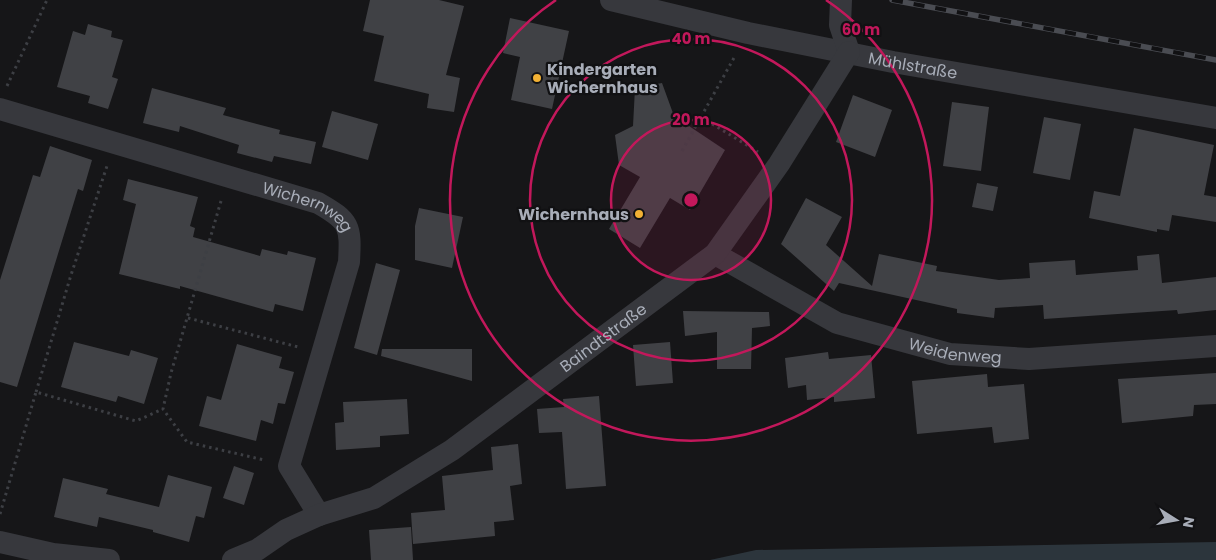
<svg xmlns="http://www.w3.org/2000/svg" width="1216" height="560" viewBox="0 0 1216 560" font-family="Poppins,sans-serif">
  <rect width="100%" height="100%" fill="#161618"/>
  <!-- water -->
  <path fill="#2c353c" d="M1216 542V560H710L756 550Z"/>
  <!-- building -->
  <path fill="#404145" d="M370 0H439L464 6 446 75 460 78 454 112 427 108 429 94 374 81 384 36 363 31Z
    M510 18 569 31 552 109 511 100 520 57 503 53Z
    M88 24 112 31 111 37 123 40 112 77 118 79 108 109 88 103 90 96 57 87 73 31 85 35Z
    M662 83 674 116 725 150 690 210 670 198 640 248 609 229 640 177 619 165 615 135 633 126 635 88Z
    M152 88 226 108 223 115 280 130 279 134 316 142 311 164 274 156 272 162 237 153 239 145 180 126 179 132 143 123Z
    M853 95 892 110 875 157 836 142Z
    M952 102 989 107 981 171 943 166Z
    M332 111 378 124 368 160 322 147Z
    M1044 117 1081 124 1070 180 1033 173Z
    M1134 128 1214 145 1204 195 1216 197V222L1172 215 1169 231 1157 229V232L1089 218 1094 191 1120 196Z
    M50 146 92 160 83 191 78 189 17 387 0 382V280L33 175 40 177Z
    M128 179 198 197 190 226 195 228 193 237 260 256 262 249 287 255 288 251 316 258 303 311 275 304 273 312 180 286V289L119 274 136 204 123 200Z
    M977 183 998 187 993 211 972 207Z
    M806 198 842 217 826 245 872 286 879 254 937 266 936 271 999 280 1030 278 1029 263 1075 260 1076 275 1138 270 1137 256 1159 254 1162 283 1216 277V310L1178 314 1177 310 1044 319 1043 305 995 308 994 318 957 313V309L839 283 834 291 781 244Z
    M419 208 463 217 452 268 415 260V226Z
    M376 263 400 270 377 355 354 348Z
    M683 311 769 312 770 326 752 328 751 369H717V332L685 336Z
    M74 342 129 356 131 350 158 358 144 404 118 396 116 402 61 387Z
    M670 342 673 383 636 386 633 345Z
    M237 344 282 357 279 368 294 372 285 404 278 403 273 424 261 420 256 441 199 426 207 396 221 400Z
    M382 349H472V381L381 356Z
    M828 352 829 359 871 355 875 398 834 402V397L807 400 806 385 788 388 785 358Z
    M1216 373V404L1194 405 1193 416 1122 423 1118 379Z
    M987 374 988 387 1024 384 1029 439 994 443 992 427 917 434 912 381Z
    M599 396 606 486 566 489 562 432 539 433 537 409 564 407 563 399Z
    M407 399 409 434 380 436V447L336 450 335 423 344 422 343 402Z
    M518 444 522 484 510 486 514 520 494 522 495 536 413 544 411 513 445 510 442 476 493 470 491 447Z
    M234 466 254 473 244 505 223 498Z
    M168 475 212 487 204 518 196 516 189 542 153 532V530L99 517 97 527 54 517 63 478 108 489 106 494 159 507Z
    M411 527 413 560H371L369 530Z"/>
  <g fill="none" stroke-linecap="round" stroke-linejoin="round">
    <!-- path -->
    <path stroke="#3d3f44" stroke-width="3" stroke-dasharray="2.5 4" stroke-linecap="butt" d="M7 86 47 0
      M701 117 758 152
      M682 151 735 56
      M221 201 171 373 163 409 187 442 264 460
      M188 318 298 347
      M36 392 71 275 107 166
      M0 514 36 392 136 421 163 409"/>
    <!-- minor -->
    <g stroke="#37383d" stroke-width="22">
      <path id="s1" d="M611 0 748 33 893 62 1216 118"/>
      <path d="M841 0 840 25 849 52"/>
      <path id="s2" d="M0 109 318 203C350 221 351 226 349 262L289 466 319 515"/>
      <path id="s3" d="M715 254 837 323 950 354 1029 359 1216 346"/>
      <path d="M0 542 53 554 109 560"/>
      <path id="s4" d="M233 560 257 550 286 530 319 515 374 498 452 450 715 254 779 164 849 52"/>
    </g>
    <defs>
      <path id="rail" d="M892 0 1216 60"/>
    </defs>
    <!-- rail casing -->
    <use href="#rail" stroke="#4a4c52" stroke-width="5.5"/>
    <!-- rail -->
    <use href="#rail" stroke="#111113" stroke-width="4" stroke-dasharray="11" stroke-linecap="butt"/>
  </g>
  <!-- distance rings -->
  <circle cx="691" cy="200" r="80" fill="#c2185b" fill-opacity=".12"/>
  <g fill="none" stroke="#c2185b" stroke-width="2.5">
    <circle cx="691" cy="200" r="80"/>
    <circle cx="691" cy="200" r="161"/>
    <path d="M826 0A241 241 0 1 1 556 0"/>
  </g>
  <!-- markers -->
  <g fill="#f2b134" stroke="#111113" stroke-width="2">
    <circle cx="537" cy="78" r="5"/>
    <circle cx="639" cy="214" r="5"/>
  </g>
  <g text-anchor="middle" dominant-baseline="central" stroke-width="4.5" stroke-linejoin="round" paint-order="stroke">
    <!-- street labels -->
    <g font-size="16" fill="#a8adb8" stroke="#111113">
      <text stroke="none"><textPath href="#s1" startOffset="309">Mühlstraße</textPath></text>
      <text stroke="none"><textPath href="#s2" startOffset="324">Wichernweg</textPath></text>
      <text stroke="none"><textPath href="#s4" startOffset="435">Baindtstraße</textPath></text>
      <text stroke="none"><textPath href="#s3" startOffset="262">Weidenweg</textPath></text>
    </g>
    <!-- poi labels -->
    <g font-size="16" font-weight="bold" fill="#a8adb8" stroke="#111113" text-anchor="start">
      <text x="547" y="69">Kindergarten<tspan x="547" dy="18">Wichernhaus</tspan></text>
      <text x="629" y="214" text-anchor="end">Wichernhaus</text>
    </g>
  </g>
  <circle cx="691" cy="200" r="8" fill="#c2185b" stroke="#111113" stroke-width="2.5"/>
  <g font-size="15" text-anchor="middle" font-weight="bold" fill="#c2185b" stroke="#111113" stroke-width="4.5" stroke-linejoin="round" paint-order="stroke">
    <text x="861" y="35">60 m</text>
    <text x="691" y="44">40 m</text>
    <text x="691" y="125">20 m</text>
  </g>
  <!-- north arrow -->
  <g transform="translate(1176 520) rotate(101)" stroke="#111113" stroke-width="4" paint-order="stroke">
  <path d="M0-4L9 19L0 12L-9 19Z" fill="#a8adb8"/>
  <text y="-8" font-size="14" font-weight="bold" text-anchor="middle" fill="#a8adb8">N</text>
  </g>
</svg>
